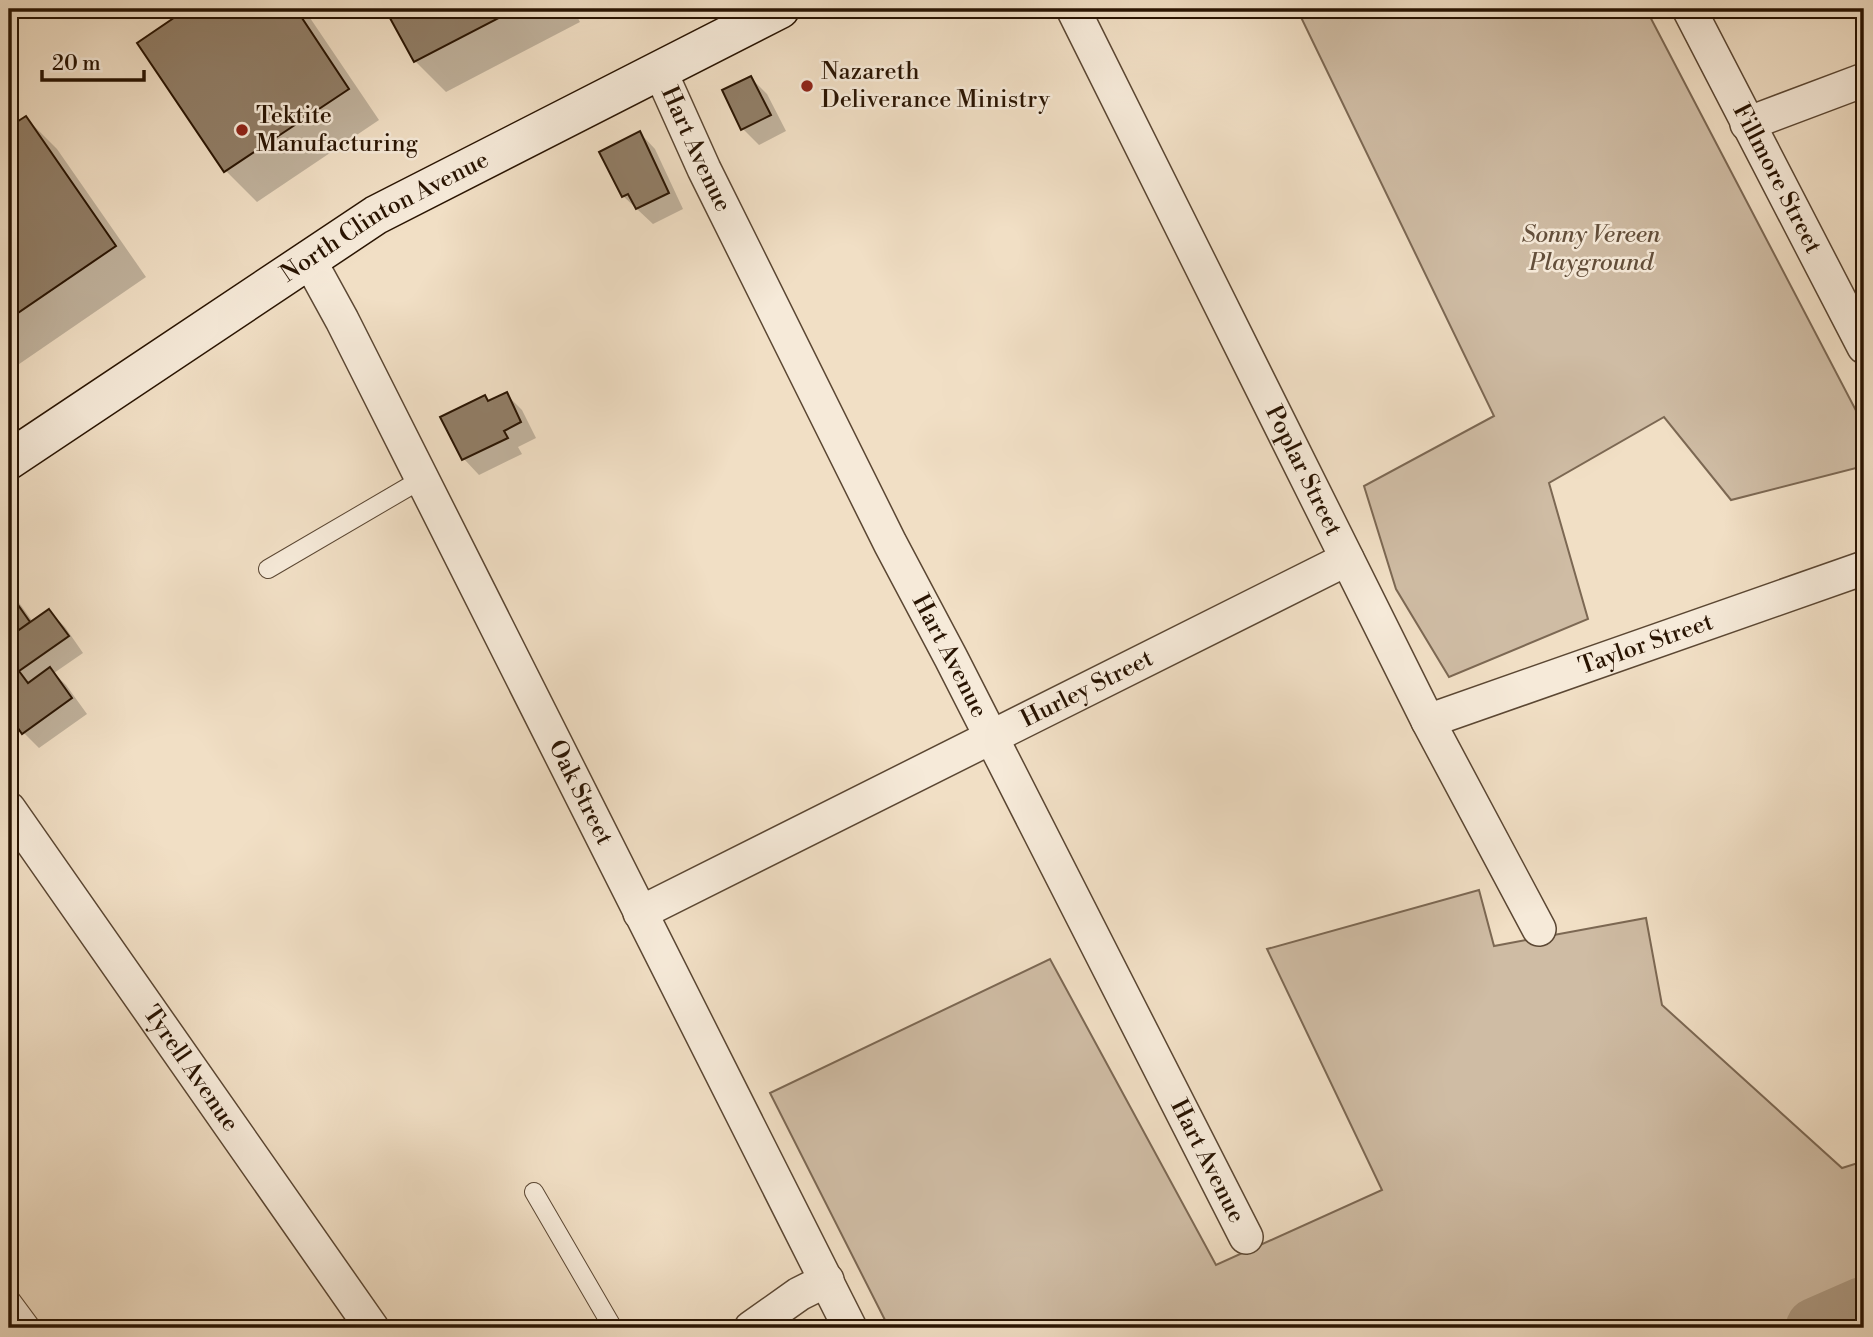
<svg xmlns="http://www.w3.org/2000/svg" width="1873" height="1337" viewBox="0 0 1873 1337" font-family="'Libre Bodoni',serif">
  <rect width="100%" height="100%" fill="#f1dfc5"/>
  <filter id="stains"><feTurbulence type="fractalNoise" baseFrequency=".00286" numOctaves="4"/><feColorMatrix values="0 0 0 0 .2 0 0 0 0 .09 0 0 0 0 .02 0 0 0 .5 -.17"/></filter>
  <radialGradient id="worn" r=".72"><stop offset=".6" stop-color="#630" stop-opacity="0"/><stop offset="1" stop-color="#630" stop-opacity=".3"/></radialGradient>
  <!-- green -->
  <path fill="#cfbca4" stroke="#7c6853" stroke-width="2" d="M1297 9H1646L1862 422 1864 434V466L1731 500 1664 417 1549 483 1588 619 1449 677 1396 589 1364 486 1494 416Z
    M1479 890 1494 946 1646 918 1662 1005 1842 1168 1864 1161V1328H889L770 1093 1050 959 1216 1265 1382 1190 1267 949Z"/>
  <!-- shadow -->
  <path fill="#0003" d="M191 9H304L379 120 257 202 226 171 139 43Z
    M387 9H573L580 22 446 92 415 61Z
    M751 78 767 94 786 131 759 145 743 129Z
    M26 118 57 149 146 277 9 371V129Z
    M640 133 655 149 683 209 653 224 623 196Z
    M506 394 522 410 536 438 518 447 522 454 479 475 464 459 442 418 485 397 490 402Z
    M9 589 33 622 49 611 65 627 83 653 54 673 66 685 87 714 39 748 24 733 9 711Z"/>
  <g fill="none" stroke-linecap="round" stroke-linejoin="round">
    <!-- river -->
    <path stroke="#ad9a83" stroke-width="61" d="M1816 1328 1864 1307"/>
  </g>
  <!-- building -->
  <path fill="#917e67" stroke="#291402" stroke-width="2" d="M187 9H296L349 89 224 172 137 43Z
    M385 9H516L414 62Z
    M751 76 771 115 741 130 722 90Z
    M26 116 116 246 9 319V127Z
    M640 131 669 193 636 209 628 194 622 197 599 152Z
    M507 392 521 422 504 431 508 438 462 460 440 417 485 395 488 401Z
    M9 592 30 622 9 637Z
    M49 609 69 636 9 678V637Z
    M50 667 72 698 22 734 9 715V678L19 671 28 683Z"/>
  <g fill="none" stroke-linecap="round" stroke-linejoin="round">
    <defs>
      <path id="lane" d="M268 569 422 479
        M534 1192 613 1328
        M9 1297 32 1328"/>
      <g id="street">
        <path id="s1" d="M1073 9 1428 721 1539 929"/>
        <path id="s2" d="M1689 9 1864 347"/>
        <path id="s3" d="M660 71 704 169 890 543 951 658 1246 1237"/>
        <path d="M1747 124 1864 80"/>
        <path id="s4" d="M308 258 342 320 850 1328"/>
        <path id="s5" d="M1428 721 1864 568"/>
        <path id="s6" d="M9 809 372 1328"/>
        <path id="s7" d="M640 913 1347 559"/>
        <path d="M751 1328 799 1294 827 1280"/>
      </g>
      <g id="secondary">
        <path id="s8" d="M9 460 376 215 780 9"/>
      </g>
    </defs>
    <!-- lane casing -->
    <use href="#lane" stroke="#5b4733" stroke-width="20"/>
    <!-- street casing -->
    <use href="#street" stroke="#5b4733" stroke-width="36"/>
    <!-- secondary casing -->
    <use href="#secondary" stroke="#291402" stroke-width="41"/>
    <!-- lane -->
    <use href="#lane" stroke="#f6ead9" stroke-width="18"/>
    <!-- street -->
    <use href="#street" stroke="#f6ead9" stroke-width="33"/>
    <!-- secondary -->
    <use href="#secondary" stroke="#f6ead9" stroke-width="38"/>
  </g>
  <!-- markers -->
  <g fill="#8f2418" stroke="#f6ead9" stroke-width="2.5">
    <circle cx="807" cy="86" r="7"/>
    <circle cx="242" cy="130" r="7"/>
  </g>
  <g text-anchor="middle" dominant-baseline="central" stroke-width="5" stroke-linejoin="round" paint-order="stroke">
    <!-- poi labels -->
    <g font-size="24" fill="#291402" stroke="#f6ead9" text-anchor="start">
      <text x="821" y="72">Nazareth<tspan x="821" dy="28">Deliverance Ministry</tspan></text>
      <text x="256" y="116">Tektite<tspan x="256" dy="28">Manufacturing</tspan></text>
    </g>
    <!-- street labels -->
    <g font-size="24" fill="#291402" stroke="#f6ead9">
      <text stroke="none"><textPath href="#s3" startOffset="86">Hart Avenue</textPath></text>
      <text stroke="none"><textPath href="#s2" startOffset="191">Fillmore Street</textPath></text>
      <text stroke="none"><textPath href="#s8" startOffset="448">North Clinton Avenue</textPath></text>
      <text stroke="none"><textPath href="#s1" startOffset="516">Poplar Street</textPath></text>
      <text stroke="none"><textPath href="#s5" startOffset="231">Taylor Street</textPath></text>
      <text stroke="none"><textPath href="#s3" startOffset="653">Hart Avenue</textPath></text>
      <text stroke="none"><textPath href="#s7" startOffset="500">Hurley Street</textPath></text>
      <text stroke="none"><textPath href="#s4" startOffset="600">Oak Street</textPath></text>
      <text stroke="none"><textPath href="#s6" startOffset="317">Tyrell Avenue</textPath></text>
      <text stroke="none"><textPath href="#s3" startOffset="1220">Hart Avenue</textPath></text>
    </g>
    <!-- park labels -->
    <g font-size="24" font-style="italic" fill="#634f3b" stroke="#f6ead9">
      <text x="1591" y="235">Sonny Vereen<tspan x="1591" dy="28">Playground</tspan></text>
    </g>
  </g>
  <!-- margin -->
  <rect width="1873" height="1337" fill="none" stroke="#f1dfc5" stroke-width="35"/>
  <rect x="10" y="10" width="1852" height="1316" fill="none" stroke="#291402" stroke-width="3.5"/>
  <rect x="18" y="18" width="1838" height="1302" fill="none" stroke="#291402" stroke-width="2"/>
  <!-- scale -->
  <path d="M42 70v10h102v-10" fill="none" stroke="#291402" stroke-width="3.5"/>
  <text x="52" y="70" font-size="21" fill="#291402" stroke="#f6ead9" stroke-width="5" paint-order="stroke">20 m</text>
  <rect width="100%" height="100%" filter="url(#stains)"/>
  <rect width="100%" height="100%" fill="url(#worn)"/>
</svg>
